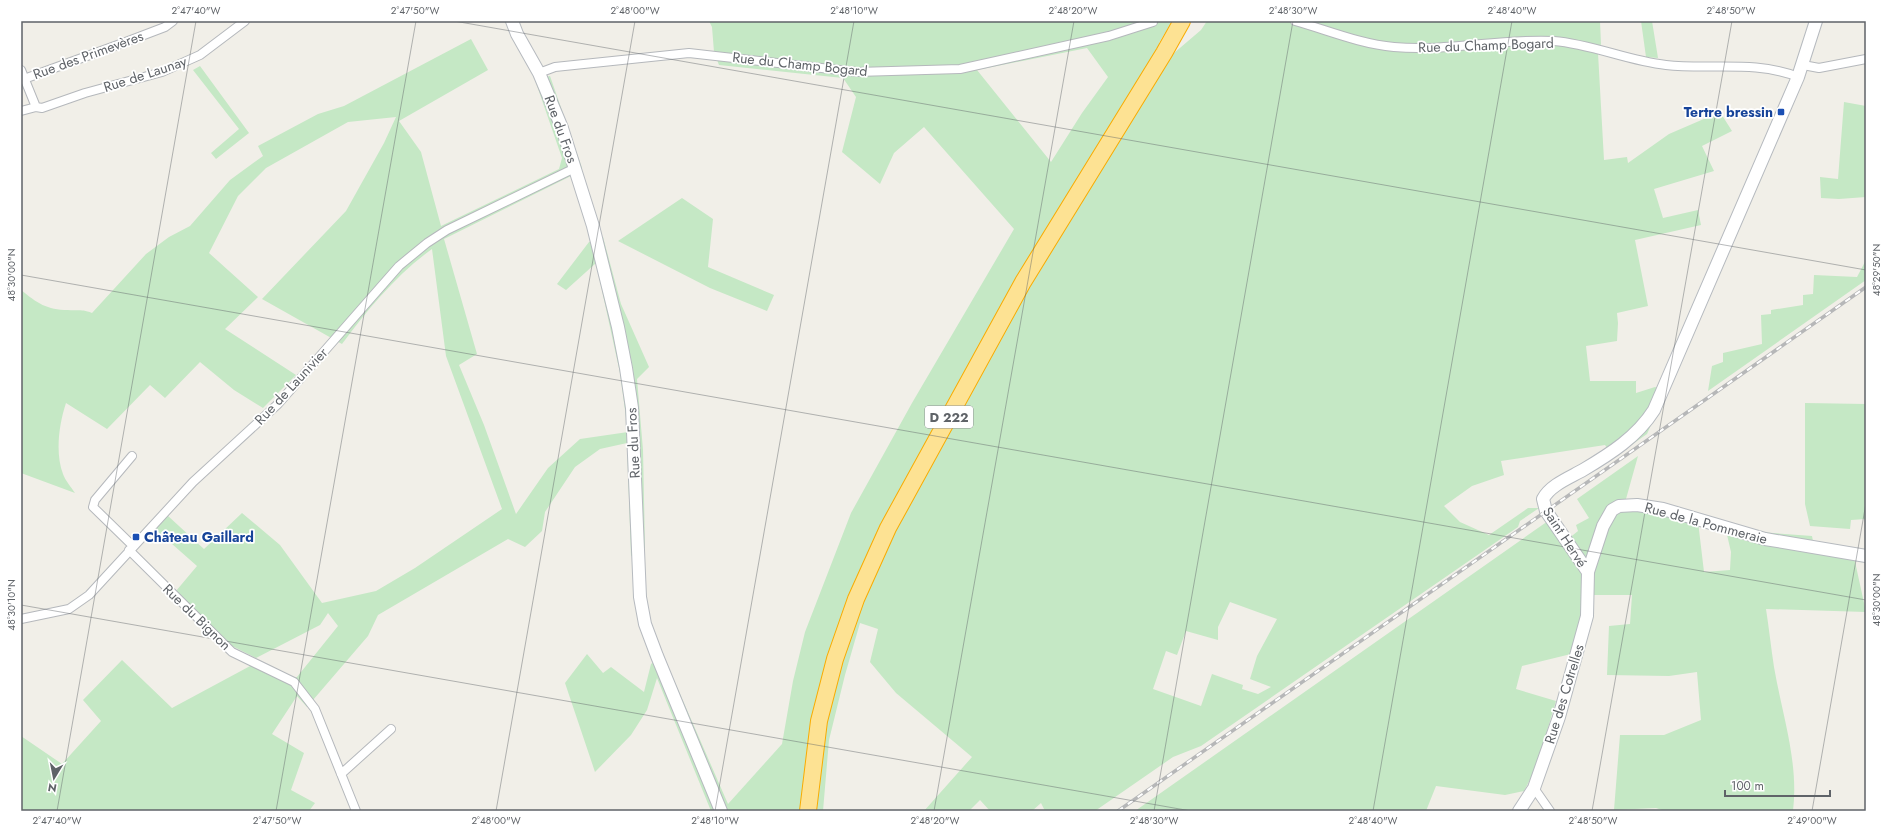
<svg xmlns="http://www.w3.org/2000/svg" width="1887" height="832" viewBox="0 0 1887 832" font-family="Jost,sans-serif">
  <rect width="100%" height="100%" fill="#f1efe8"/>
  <!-- green -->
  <path fill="#c5e8c5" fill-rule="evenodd" d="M709 21H1172L1159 43 1174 53 1201 30 1207 21H1600L1601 44 1598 53 1604 160 1627 157 1628 163 1669 134 1720 112 1732 131 1702 146 1714 171 1654 189 1663 218 1698 210 1701 225 1635 240 1648 306 1617 313 1618 323 1617 341 1586 346 1590 381H1636V393L1655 387 1666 391 1647 434 1614 457 1605 445 1501 461 1504 475 1472 486 1444 506 1460 522 1489 535 1528 508H1539L1520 521 1518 527 1201 746 1173 757 1095 811H1045L1041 803 1032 811H990L980 800 969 811H924L972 757 896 693 870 662 878 629 860 623 845 675 829 740 823 811H711L657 678 647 710 631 735 595 772 565 683 587 654 603 673 611 667 644 692 651 664 663 655 728 804 782 744 793 681 805 632 851 513 912 403 1014 229 924 127 894 153 880 184 842 152 856 97 843 78 719 65 714 52 712 27ZM1087 48 1108 77 1082 113 1051 162 977 70ZM1230 602 1277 619 1257 656 1250 679 1271 687 1258 694 1242 689 1243 685 1212 674 1201 706 1153 689 1166 651 1177 655 1186 631 1218 640V627Z
    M1641 21H1652L1658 58 1646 57Z
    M471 39 488 70 399 121 421 152 441 226 559 169 562 158 535 80 550 76 582 168 569 177 444 239 477 354 459 365 484 425 516 514 548 468 580 439 628 432 620 373 596 263 566 290 557 284 589 242 603 237 621 304 649 367 637 379 643 450 645 548 631 556 627 443 600 449 575 467 545 512 542 531 525 547 508 539 378 615 368 636 307 707 297 696 272 734 304 753 291 790 315 803 309 811H21V736L62 764 101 721 83 700 122 660 172 708 252 665 285 681 297 677 338 626 328 613 320 625 256 658 232 646 176 591 197 566 155 529 167 515 204 549 242 513 280 545 322 603 376 591 415 568 502 509 446 356 432 249C397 274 368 309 342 344L262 299 346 211 384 143 396 117 348 122 266 168 238 196 209 253 258 297 225 329 296 375 263 408 234 390 200 362 165 398 150 385 107 429 66 403C59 424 55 453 63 474 65 480 71 487 75 493L21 473V290C37 303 47 310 68 310 79 311 82 309 92 313L146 254 169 237 190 226 230 180 263 156 258 146 318 114 344 106Z
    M200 66 249 133 216 159 211 153 239 129 193 70Z
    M1844 102 1866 106V197L1839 199 1821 198 1820 177 1838 179Z
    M682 198 713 219 708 267 774 295 767 311 710 288 618 241Z
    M1866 260V280L1708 391 1712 366 1723 362V353L1762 344 1761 315 1771 314V310L1803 305V295L1813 294 1814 275 1857 277Z
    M1805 403 1866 404V519L1851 520 1850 529 1810 526 1805 504Z
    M1638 456 1626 499 1697 513 1704 572 1730 570 1731 552 1724 522 1760 532 1812 536 1815 551 1854 557 1866 612 1766 609C1769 628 1771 648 1774 667 1782 714 1799 762 1793 811H1665L1656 808 1614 810 1620 735H1664L1701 720 1697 672 1669 676 1607 675 1609 626 1630 624 1632 595H1584L1583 608 1571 654 1522 666 1516 689 1556 701 1536 768 1524 791 1505 795 1436 786 1426 811H1135L1548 521 1563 543 1578 531 1576 525 1589 518 1577 499Z"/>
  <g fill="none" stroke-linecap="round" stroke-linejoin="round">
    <defs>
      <path id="street" d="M1295 21C1327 30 1360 44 1394 47 1447 52 1501 38 1554 41 1592 44 1628 61 1666 65 1710 70 1755 60 1798 77
        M1803 65 1819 68 1866 59
        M21 70 36 107
        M539 73 555 67 689 53 857 72 960 69 1109 36 1153 22
        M24 79 123 43 165 27 173 21
        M21 111 36 107 42 108 85 93 162 72 200 55 245 21
        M132 456 95 500 93 507 133 546
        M129 550 232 652 294 682 315 709 356 811
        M21 619 69 609 89 595 193 482 278 404 399 266 427 243 447 230 575 168
        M341 774 391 729
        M1534 788 1550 811"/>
      <path id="secondary" d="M512 21 517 34 539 73 562 128 593 226 618 327 626 368 632 408 640 597 645 624 657 656 721 811
        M1588 572 1546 511 1543 499C1550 485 1571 477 1583 470 1610 454 1637 437 1654 410L1798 77 1816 21
        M1519 811 1534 788 1559 717 1587 616 1588 572 1603 526 1612 510 1619 506 1637 505 1663 509 1765 539 1866 556"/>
      <path id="highway" d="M808 811 819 721 835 659 856 599 888 528 1023 282 1164 53 1182 21"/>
    </defs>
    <!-- street casing -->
    <use href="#street" stroke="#b5b8bc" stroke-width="10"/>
    <!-- secondary casing -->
    <use href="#secondary" stroke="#b6babf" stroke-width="14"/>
    <!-- highway casing -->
    <use href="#highway" stroke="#f9ab00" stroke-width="18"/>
    <!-- street -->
    <use href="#street" stroke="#fff" stroke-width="8"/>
    <!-- secondary -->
    <use href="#secondary" stroke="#fff" stroke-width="12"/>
    <!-- highway -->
    <use href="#highway" stroke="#fde293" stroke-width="16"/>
    <defs>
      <path id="rail" d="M1118 811 1866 287"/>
    </defs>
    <!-- rail casing -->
    <use href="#rail" stroke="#b6b7b8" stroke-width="3.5"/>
    <!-- rail -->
    <use href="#rail" stroke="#fff" stroke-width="2" stroke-dasharray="6" stroke-linecap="butt"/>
  </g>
  <!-- ticks -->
  <path fill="none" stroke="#5f6368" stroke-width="1" stroke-opacity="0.45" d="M454 21 1866 270M21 275 1866 600M21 605 1191 811M57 811 196 21M276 811 416 21M496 811 635 21M715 811 854 21M934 811 1074 21M1154 811 1293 21M1373 811 1512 21M1592 811 1732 21M1812 811 1866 503"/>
  <!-- markers -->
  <g fill="#1a4fb4" stroke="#fff" stroke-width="1.5">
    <rect x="1777" y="108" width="8" height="8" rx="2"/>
    <rect x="132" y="533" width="8" height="8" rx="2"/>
  </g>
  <g text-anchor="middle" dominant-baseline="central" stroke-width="3.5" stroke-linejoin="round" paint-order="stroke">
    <!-- shield labels -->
    <rect fill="#fff" stroke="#8f9295" stroke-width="1" x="925" y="406" width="48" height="22" rx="3"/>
    <g font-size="13" font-weight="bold" fill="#5f6368">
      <text x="949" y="417">D 222</text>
    </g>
    <!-- street labels -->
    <g font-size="14" fill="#5f6368" stroke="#fff">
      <text transform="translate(1486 45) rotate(-2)">Rue du Champ Bogard</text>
      <text transform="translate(88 55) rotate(-20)">Rue des Primevères</text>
      <text transform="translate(800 64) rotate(6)">Rue du Champ Bogard</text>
      <text transform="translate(145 74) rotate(-18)">Rue de Launay</text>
      <text transform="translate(561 129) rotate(70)">Rue du Fros</text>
      <text transform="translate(291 386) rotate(-47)">Rue de Launivier</text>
      <text transform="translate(633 443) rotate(-93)">Rue du Fros</text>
      <text transform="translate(1706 523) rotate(15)">Rue de la Pommeraie</text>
      <text transform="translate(1565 537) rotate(57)">Saint Hervé</text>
      <text transform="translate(197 617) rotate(44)">Rue du Bignon</text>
      <text transform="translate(1564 694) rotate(-73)">Rue des Cotrelles</text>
    </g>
    <!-- transit labels -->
    <g font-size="14" font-weight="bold" fill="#164399" stroke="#fff" text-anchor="end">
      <text x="1773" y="112">Tertre bressin</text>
      <text x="144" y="537" text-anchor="start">Château Gaillard</text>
    </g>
  </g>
  <!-- border -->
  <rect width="1887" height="832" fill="none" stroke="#ffffff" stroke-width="44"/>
  <!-- north arrow -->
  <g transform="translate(54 778) rotate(190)" stroke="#ffffff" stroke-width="3" paint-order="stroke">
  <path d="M0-3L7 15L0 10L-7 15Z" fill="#5f6368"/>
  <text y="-6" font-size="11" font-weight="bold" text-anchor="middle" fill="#5f6368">N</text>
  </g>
  <!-- scale -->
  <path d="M1725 790v6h105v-6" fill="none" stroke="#5f6368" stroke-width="2"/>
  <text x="1731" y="790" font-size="12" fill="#5f6368" stroke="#ffffff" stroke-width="3" paint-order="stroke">100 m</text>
  <rect x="22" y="22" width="1843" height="788" fill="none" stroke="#5f6368" stroke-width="1.5"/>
  <g font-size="10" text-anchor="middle" fill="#5f6368">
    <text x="196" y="14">2°47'40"W</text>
    <text x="415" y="14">2°47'50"W</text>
    <text x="635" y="14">2°48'00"W</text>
    <text x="854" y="14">2°48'10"W</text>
    <text x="1073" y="14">2°48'20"W</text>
    <text x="1293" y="14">2°48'30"W</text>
    <text x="1512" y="14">2°48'40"W</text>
    <text x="1731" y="14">2°48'50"W</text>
    <text transform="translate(1876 270) rotate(-90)" y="4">48°29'50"N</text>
    <text transform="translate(11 275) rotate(-90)" y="4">48°30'00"N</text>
    <text transform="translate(1876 600) rotate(-90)" y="4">48°30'00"N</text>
    <text transform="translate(11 605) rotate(-90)" y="4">48°30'10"N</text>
    <text x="57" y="824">2°47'40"W</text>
    <text x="277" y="824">2°47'50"W</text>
    <text x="496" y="824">2°48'00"W</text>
    <text x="715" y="824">2°48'10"W</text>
    <text x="935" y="824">2°48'20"W</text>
    <text x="1154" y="824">2°48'30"W</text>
    <text x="1373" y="824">2°48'40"W</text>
    <text x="1593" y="824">2°48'50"W</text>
    <text x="1812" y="824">2°49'00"W</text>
  </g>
</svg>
